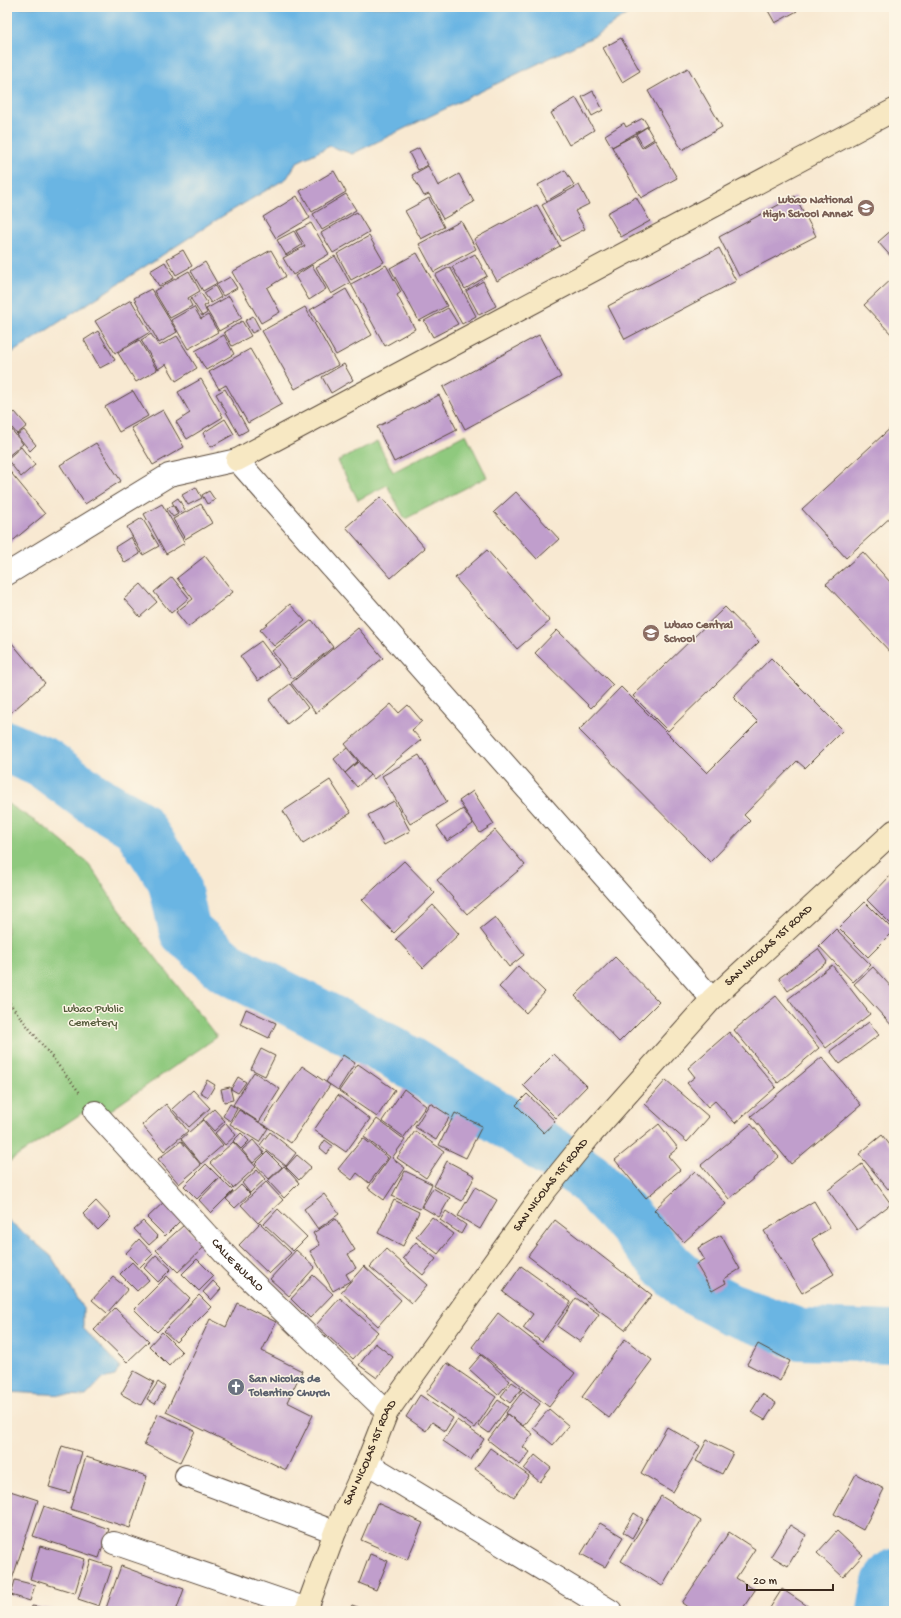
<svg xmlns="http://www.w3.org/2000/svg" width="901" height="1618" viewBox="0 0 901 1618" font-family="'Gochi Hand',sans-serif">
  <rect width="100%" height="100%" fill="#fcf5e5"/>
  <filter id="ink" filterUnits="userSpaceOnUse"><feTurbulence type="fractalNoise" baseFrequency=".025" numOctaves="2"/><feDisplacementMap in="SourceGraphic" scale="8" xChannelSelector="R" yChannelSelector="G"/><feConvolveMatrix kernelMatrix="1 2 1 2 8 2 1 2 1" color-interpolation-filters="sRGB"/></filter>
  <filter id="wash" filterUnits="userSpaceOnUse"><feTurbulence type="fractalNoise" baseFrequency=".012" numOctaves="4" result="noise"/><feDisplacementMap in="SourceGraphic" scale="16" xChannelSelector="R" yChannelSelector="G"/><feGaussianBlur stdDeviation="0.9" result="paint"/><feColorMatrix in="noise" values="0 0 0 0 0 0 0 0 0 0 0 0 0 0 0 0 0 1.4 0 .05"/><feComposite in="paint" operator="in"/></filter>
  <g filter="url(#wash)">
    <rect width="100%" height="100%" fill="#f8e9d2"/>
    <!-- green -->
    <path fill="#8fc97e" stroke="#657a4e" d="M466 434 487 477 405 519 387 485 358 500 338 461 377 441 393 472Z
      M7 803 47 829 89 864 119 910 217 1037 108 1112 100 1103 82 1113 7 1163Z"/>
    <!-- water -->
    <path fill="#6bb5e3" stroke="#537080" d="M7 7H637L597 35 352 154 330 146 297 162 287 178 221 217 7 356Z
      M7 1219 51 1256 83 1307V1328L120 1367 115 1376 102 1379 86 1396 7 1392Z"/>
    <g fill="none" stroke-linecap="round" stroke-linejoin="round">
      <!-- river -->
      <path stroke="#6bb5e3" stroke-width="52" d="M7 747 44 763 90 797 137 825 173 879 185 931 226 967 394 1053 517 1129 589 1178 624 1215 669 1267 692 1288 729 1308 800 1334 894 1337
        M883 1611 888 1583 894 1575"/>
    </g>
    <g id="blocks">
      <!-- building -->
      <path fill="#c09ecc" d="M766 7H795L797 11 775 23Z
        M621 38 640 71 622 82 603 48Z
        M688 68 722 127 682 150 648 91Z
        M593 91 603 110 592 116 582 97Z
        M576 98 594 130 569 145 551 113Z
        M643 118 648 126 612 147 605 135 624 123 626 127Z
        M647 127 654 139 643 146 636 134Z
        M635 135 642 148 655 140 677 178 641 198 612 147Z
        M419 148 428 165 418 170 409 153Z
        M428 166 438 186 459 174 474 202 443 219 429 194 424 196 412 175Z
        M565 170 574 185 547 201 538 185Z
        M334 171 346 192 312 212 300 191Z
        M579 185 589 204 575 211 585 229 562 241 542 205Z
        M346 194 356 210 322 230 313 214Z
        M297 196 310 218 276 238 263 217Z
        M795 196 816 236 739 276 719 237Z
        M636 197 650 221 621 237 607 213Z
        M429 198 444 227 421 239 405 211Z
        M537 205 560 246 497 281 474 239Z
        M357 212 369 232 333 253 321 233Z
        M461 221 476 249 434 272 419 244Z
        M311 223 329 254 293 275 283 258 305 246 296 231Z
        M894 228V260L878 242Z
        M294 231 302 245 286 255 277 240Z
        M369 236 384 262 351 280 337 254Z
        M719 248 736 281 625 339 608 306Z
        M183 250 192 266 176 275 167 259Z
        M271 250 286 276 267 288 280 312 261 323 232 272Z
        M417 253 447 306 419 321 390 268Z
        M475 254 487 276 465 289 452 267Z
        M335 256 350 283 331 294 316 267Z
        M165 262 174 278 159 286 150 271Z
        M205 262 217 283 203 291 191 271Z
        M312 265 326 289 309 300 295 276Z
        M386 265 401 292 397 295 415 329 385 346 351 284Z
        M450 267 476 316 462 324 435 275Z
        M189 271 200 291 188 298 192 306 170 318 154 291Z
        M230 277 237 288 223 296 216 285Z
        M894 277V337L864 305Z
        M483 281 496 306 479 315 466 291Z
        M215 286 221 297 211 303 204 293Z
        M151 289 177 332 159 343 134 298Z
        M346 289 372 335 336 355 310 310Z
        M201 293 208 304 204 306 207 313 202 316 191 299Z
        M229 296 242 318 219 331 206 309Z
        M131 300 150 332 115 353 95 321Z
        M194 307 201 319 208 315 218 332 188 349 171 320Z
        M305 307 338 365 295 389 262 331Z
        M448 308 458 324 433 337 424 321Z
        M253 316 260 329 252 333 245 321Z
        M242 321 251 336 232 346 224 332Z
        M98 331 115 360 100 368 84 340Z
        M151 334 159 346 177 336 197 368 176 381 166 364 158 369 141 340Z
        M224 335 234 354 206 370 195 351Z
        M539 335 561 377 465 429 443 387Z
        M139 340 157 370 136 382 118 353Z
        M250 349 282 404 248 423 226 385 219 389 209 372Z
        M344 364 353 380 331 393 322 377Z
        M201 379 223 417 187 439 176 422 190 413 178 392Z
        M225 389 248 430 239 435 216 394Z
        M133 391 148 416 119 432 105 407Z
        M439 395 457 430 394 462 377 427Z
        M163 410 184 447 153 465 131 428Z
        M15 412 27 426 17 434 7 422V419Z
        M225 419 234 434 211 447 203 433Z
        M7 424 23 444 7 457Z
        M894 425V514L846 558 802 509Z
        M24 430 36 445 30 451 17 435Z
        M96 443 121 481 85 504 60 465Z
        M21 447 35 465 21 477 7 459Z
        M7 468 45 514 9 544 7 541Z
        M196 487 202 498 188 505 182 495Z
        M209 491 215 500 207 504 202 495Z
        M516 492 559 539 537 559 494 512Z
        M381 497 425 548 391 578 346 527Z
        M178 498 185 510 179 513 172 502Z
        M162 504 185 543 166 554 144 514Z
        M201 504 212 523 185 539 173 519Z
        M173 505 178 514 173 517 167 509Z
        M142 518 159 546 143 555 127 527Z
        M131 537 140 554 125 563 115 547Z
        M487 550 550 621 517 649 455 578Z
        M863 552 891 583 894 581V656L826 584Z
        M205 556 233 592 188 627 176 612 193 599 177 578Z
        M172 577 189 598 171 613 154 592Z
        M141 584 157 602 140 617 124 599Z
        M290 604 305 621 274 646 260 630Z
        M725 607 759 642 668 731 633 696Z
        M312 620 333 647 293 679 272 651Z
        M7 622 11 627 7 630Z
        M358 628 383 658 316 713 291 683Z
        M557 630 613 685 591 708 535 653Z
        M7 637 45 683 7 716Z
        M261 641 279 665 258 681 240 656Z
        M771 658 843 730 805 768 797 761 744 815 750 821 710 862 579 730 621 687 707 773 758 722 733 697Z
        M290 684 308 708 287 724 269 700Z
        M391 704 399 713 408 705 422 721 412 730 421 740 374 779 345 744Z
        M347 748 358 761 345 773 334 759Z
        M419 755 447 802 410 824 382 776Z
        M358 762 370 775 357 787 345 773Z
        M330 780 351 813 303 843 283 811Z
        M473 791 494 824 480 833 459 801Z
        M394 801 410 831 384 845 368 815Z
        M463 809 473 824 447 841 437 826Z
        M495 830 525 865 467 914 437 880Z
        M404 861 435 893 394 933 362 900Z
        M893 873 894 875V927L867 900Z
        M865 902 894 931 868 957 839 928Z
        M433 905 459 934 423 968 396 939Z
        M495 917 524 955 509 967 480 929Z
        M836 929 871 965 853 982 819 946Z
        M818 949 827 962 788 991 779 978Z
        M615 957 659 1002 619 1042 575 996Z
        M832 965 870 1014 826 1048 788 999Z
        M518 966 545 992 526 1013 499 987Z
        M873 967 894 990V1028L854 984Z
        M776 996 819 1048 778 1083 734 1030Z
        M246 1009 276 1023 269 1038 240 1024Z
        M869 1022 879 1035 840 1064 830 1051Z
        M729 1032 776 1087 735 1123 715 1101 708 1107 687 1083 695 1077 688 1068Z
        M261 1049 275 1056 265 1076 251 1069Z
        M554 1054 587 1086 556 1118 523 1085Z
        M343 1055 355 1063 338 1090 326 1082Z
        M822 1057 861 1105 791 1164 751 1116Z
        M358 1064 395 1090 377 1117 339 1091Z
        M302 1066 330 1085 291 1143 263 1124Z
        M254 1072 280 1089 259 1122 233 1105Z
        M238 1077 246 1082 238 1093 231 1089Z
        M207 1080 215 1085 208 1097 200 1092Z
        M666 1080 709 1117 687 1142 645 1104Z
        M230 1087 233 1100 224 1102 221 1089Z
        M404 1089 426 1106 404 1137 382 1121Z
        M193 1090 210 1108 189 1127 172 1109Z
        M527 1094 555 1121 544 1133 516 1105Z
        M338 1095 370 1119 346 1152 314 1130Z
        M430 1103 450 1116 436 1140 415 1127Z
        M166 1104 188 1131 164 1151 142 1125Z
        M230 1104 237 1109 230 1121 223 1116Z
        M214 1109 225 1121 214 1131 203 1119Z
        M239 1110 268 1128 259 1142 230 1124Z
        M455 1113 482 1126 466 1158 439 1145Z
        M377 1119 405 1140 392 1158 405 1168 384 1200 368 1188 390 1157 364 1137Z
        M203 1120 223 1145 201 1164 181 1139Z
        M226 1123 236 1135 225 1145 215 1133Z
        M659 1124 678 1148 668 1156 680 1170 646 1198 615 1160Z
        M751 1124 779 1157 729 1199 701 1165Z
        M415 1131 444 1151 426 1178 397 1158Z
        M270 1132 296 1153 286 1166 260 1145Z
        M241 1133 249 1141 241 1149 233 1141Z
        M882 1135 894 1150V1184L888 1189 859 1154Z
        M363 1138 388 1158 369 1183 357 1173 352 1180 338 1169Z
        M253 1140 264 1153 253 1163 242 1150Z
        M325 1140 333 1146 327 1154 320 1148Z
        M181 1141 201 1165 179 1184 158 1159Z
        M233 1142 256 1167 233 1188 210 1163Z
        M267 1152 282 1167 269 1179 255 1164Z
        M297 1155 311 1167 299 1180 286 1167Z
        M447 1161 475 1176 462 1201 434 1186Z
        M206 1164 219 1177 197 1199 184 1186Z
        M862 1164 891 1204 857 1230 828 1190Z
        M284 1166 299 1183 284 1198 268 1181Z
        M257 1170 265 1179 250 1193 242 1183Z
        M405 1171 432 1184 420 1209 392 1196Z
        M695 1171 726 1204 684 1242 654 1210Z
        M220 1178 233 1191 211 1213 199 1200Z
        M266 1182 283 1200 258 1223 241 1205Z
        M241 1185 250 1194 235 1208 226 1199Z
        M475 1187 497 1200 480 1229 458 1216Z
        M433 1188 450 1198 439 1217 422 1207Z
        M324 1194 339 1214 318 1229 304 1209Z
        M166 1200 183 1218 165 1236 147 1218Z
        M394 1200 419 1212 403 1246 378 1233Z
        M96 1201 111 1217 98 1230 83 1214Z
        M814 1201 830 1228 812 1239 834 1274 802 1293 764 1231Z
        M278 1209 307 1237 293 1251 264 1224Z
        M446 1211 466 1225 461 1234 440 1220Z
        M432 1217 454 1234 438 1254 416 1237Z
        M336 1219 355 1250 348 1254 356 1268 346 1274 350 1281 333 1291 310 1251 320 1245 313 1233Z
        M555 1220 652 1295 625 1330 528 1256Z
        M143 1221 158 1237 149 1245 134 1229Z
        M260 1223 291 1253 269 1274 239 1245Z
        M184 1225 204 1247 178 1272 156 1250Z
        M721 1235 740 1269 724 1279 726 1283 712 1291 696 1264 704 1259 698 1248Z
        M139 1239 153 1254 140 1267 126 1253Z
        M416 1242 436 1259 423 1275 403 1258Z
        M386 1249 427 1285 412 1303 370 1267Z
        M296 1250 315 1267 289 1296 270 1279Z
        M156 1255 171 1269 158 1282 144 1268Z
        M197 1259 214 1276 199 1291 182 1274Z
        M132 1262 149 1280 137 1291 120 1274Z
        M364 1266 401 1300 378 1326 341 1292Z
        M521 1266 571 1302 542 1342 523 1328 533 1314 503 1292Z
        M313 1275 333 1294 310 1318 291 1299Z
        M167 1276 190 1298 157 1332 134 1309Z
        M113 1277 128 1289 107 1313 92 1300Z
        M213 1281 221 1289 211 1300 203 1292Z
        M199 1295 211 1307 176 1342 164 1331Z
        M340 1298 378 1332 353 1359 316 1325Z
        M576 1298 599 1314 580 1342 557 1326Z
        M237 1303 276 1322 262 1351 302 1371 287 1402 313 1415 286 1470 166 1412 210 1319 226 1327Z
        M115 1308 149 1341 127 1362 94 1330Z
        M498 1313 575 1373 549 1407 472 1347Z
        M162 1332 182 1352 169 1366 149 1346Z
        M625 1339 652 1360 609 1418 582 1397Z
        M375 1343 393 1357 377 1378 359 1365Z
        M758 1344 790 1361 780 1381 747 1364Z
        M481 1355 510 1381 498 1395 469 1369Z
        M447 1363 496 1397 475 1428 426 1393Z
        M134 1371 154 1382 141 1405 121 1394Z
        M158 1382 165 1387 155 1404 147 1399Z
        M512 1382 522 1389 510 1403 501 1396Z
        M523 1391 540 1404 523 1426 506 1413Z
        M762 1394 776 1403 765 1420 751 1412Z
        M420 1395 453 1418 445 1431 432 1422 426 1431 406 1417Z
        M498 1400 508 1407 489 1433 479 1426Z
        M549 1409 569 1426 553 1445 533 1428Z
        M158 1414 195 1431 180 1462 144 1444Z
        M507 1414 533 1434 523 1447 530 1452 520 1465 488 1440Z
        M457 1420 484 1439 471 1460 443 1441Z
        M667 1427 700 1446 673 1492 641 1473Z
        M707 1440 733 1453 722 1474 696 1461Z
        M62 1446 82 1452 70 1493 49 1487Z
        M490 1448 529 1476 514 1497 475 1469Z
        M535 1455 551 1468 540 1482 524 1469Z
        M86 1457 147 1476 130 1528 70 1509Z
        M856 1474 884 1489 863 1530 834 1514Z
        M7 1490 38 1500 7 1595Z
        M661 1496 701 1521 662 1586 621 1561Z
        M377 1503 423 1523 407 1560 361 1540Z
        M44 1506 109 1529 99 1558 33 1536Z
        M634 1513 643 1519 632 1538 623 1532Z
        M600 1523 623 1537 605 1567 581 1554Z
        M790 1525 806 1535 788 1566 771 1556Z
        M837 1531 863 1555 843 1577 817 1553Z
        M729 1532 755 1549 736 1578 755 1590 741 1611H693L682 1603Z
        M40 1546 85 1559 75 1593 30 1579Z
        M370 1554 388 1561 376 1590 359 1583Z
        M91 1560 112 1567 99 1606 78 1599Z
        M121 1566 184 1589 176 1611H105Z
        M15 1580 35 1585 30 1601 11 1595Z
        M782 1589 815 1611H768Z
        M352 1605 368 1611H349Z
        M32 1606 56 1610V1611H31Z"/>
    </g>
  </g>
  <g filter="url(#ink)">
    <use href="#blocks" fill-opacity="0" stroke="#574739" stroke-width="1"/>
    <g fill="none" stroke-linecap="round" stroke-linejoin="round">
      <defs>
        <g id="street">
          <path d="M7 574 169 475 237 460 712 999"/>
          <path id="s1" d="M95 1112 231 1261 387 1412"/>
          <path d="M367 1463 611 1611"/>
          <path d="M186 1476 335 1532"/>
          <path d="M114 1543 307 1609"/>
        </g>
        <g id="secondary">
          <path d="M237 460 894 110"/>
          <path id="s2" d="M306 1611 335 1532 367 1463 387 1412 545 1191 589 1137 712 999 894 831"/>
        </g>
      </defs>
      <!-- street casing -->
      <use href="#street" stroke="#574739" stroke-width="24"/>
      <!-- secondary casing -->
      <use href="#secondary" stroke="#574739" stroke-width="24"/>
      <!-- path -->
      <path stroke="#574739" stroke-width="2.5" stroke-dasharray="1 3" stroke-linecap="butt" d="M7 1000 80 1093"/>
      <!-- street -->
      <use href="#street" stroke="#fff" stroke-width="22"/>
      <!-- secondary -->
      <use href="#secondary" stroke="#f7e8c3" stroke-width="22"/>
    </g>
  </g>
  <!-- icons -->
  <defs>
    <symbol id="school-disc" viewBox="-11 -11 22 22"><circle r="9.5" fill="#8d6e63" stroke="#fcf5e5"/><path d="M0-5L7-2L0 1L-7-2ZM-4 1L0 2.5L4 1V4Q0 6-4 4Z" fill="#fff"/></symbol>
    <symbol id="church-disc" viewBox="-11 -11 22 22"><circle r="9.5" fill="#6b7280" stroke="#fcf5e5"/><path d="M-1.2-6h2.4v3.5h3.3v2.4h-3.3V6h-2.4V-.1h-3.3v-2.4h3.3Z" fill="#fff"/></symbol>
  </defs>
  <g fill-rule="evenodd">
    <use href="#school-disc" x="856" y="198" width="20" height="20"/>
    <use href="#school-disc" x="641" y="623" width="20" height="20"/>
    <use href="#church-disc" x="226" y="1377" width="20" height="20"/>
  </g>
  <g text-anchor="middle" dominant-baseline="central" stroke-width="3" stroke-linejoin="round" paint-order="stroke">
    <!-- education labels -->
    <g font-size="12" font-weight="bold" fill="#785e54" stroke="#fcf5e5" text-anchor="end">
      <text x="853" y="201">Lubao National<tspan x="853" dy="14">High School Annex</tspan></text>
      <text x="664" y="626" text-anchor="start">Lubao Central<tspan x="664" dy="14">School</tspan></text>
    </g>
    <!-- street labels -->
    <g font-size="12" fill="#3b2a1e" stroke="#fcf5e5">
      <text stroke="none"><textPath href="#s2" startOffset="819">SAN NICOLAS 1ST ROAD</textPath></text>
      <text stroke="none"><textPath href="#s2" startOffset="495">SAN NICOLAS 1ST ROAD</textPath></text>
      <text stroke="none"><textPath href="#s1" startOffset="209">CALLE BULALO</textPath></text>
      <text stroke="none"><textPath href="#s2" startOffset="171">SAN NICOLAS 1ST ROAD</textPath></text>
    </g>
    <!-- park labels -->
    <g font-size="12" fill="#545a3b" stroke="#fcf5e5">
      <text x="93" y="1010">Lubao Public<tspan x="93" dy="14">Cemetery</tspan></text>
    </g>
    <!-- worship labels -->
    <g font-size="12" font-weight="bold" fill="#5b616d" stroke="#fcf5e5" text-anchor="start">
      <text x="249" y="1380">San Nicolas de<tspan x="249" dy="14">Tolentino Church</tspan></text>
    </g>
  </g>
  <!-- margin -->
  <rect width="901" height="1618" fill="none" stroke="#fcf5e5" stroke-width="24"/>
  <!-- scale -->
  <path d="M747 1584v6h86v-6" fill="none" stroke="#3b2a1e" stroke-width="2"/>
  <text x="753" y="1584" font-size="12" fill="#3b2a1e" stroke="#fcf5e5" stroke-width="3" paint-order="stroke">20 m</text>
</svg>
